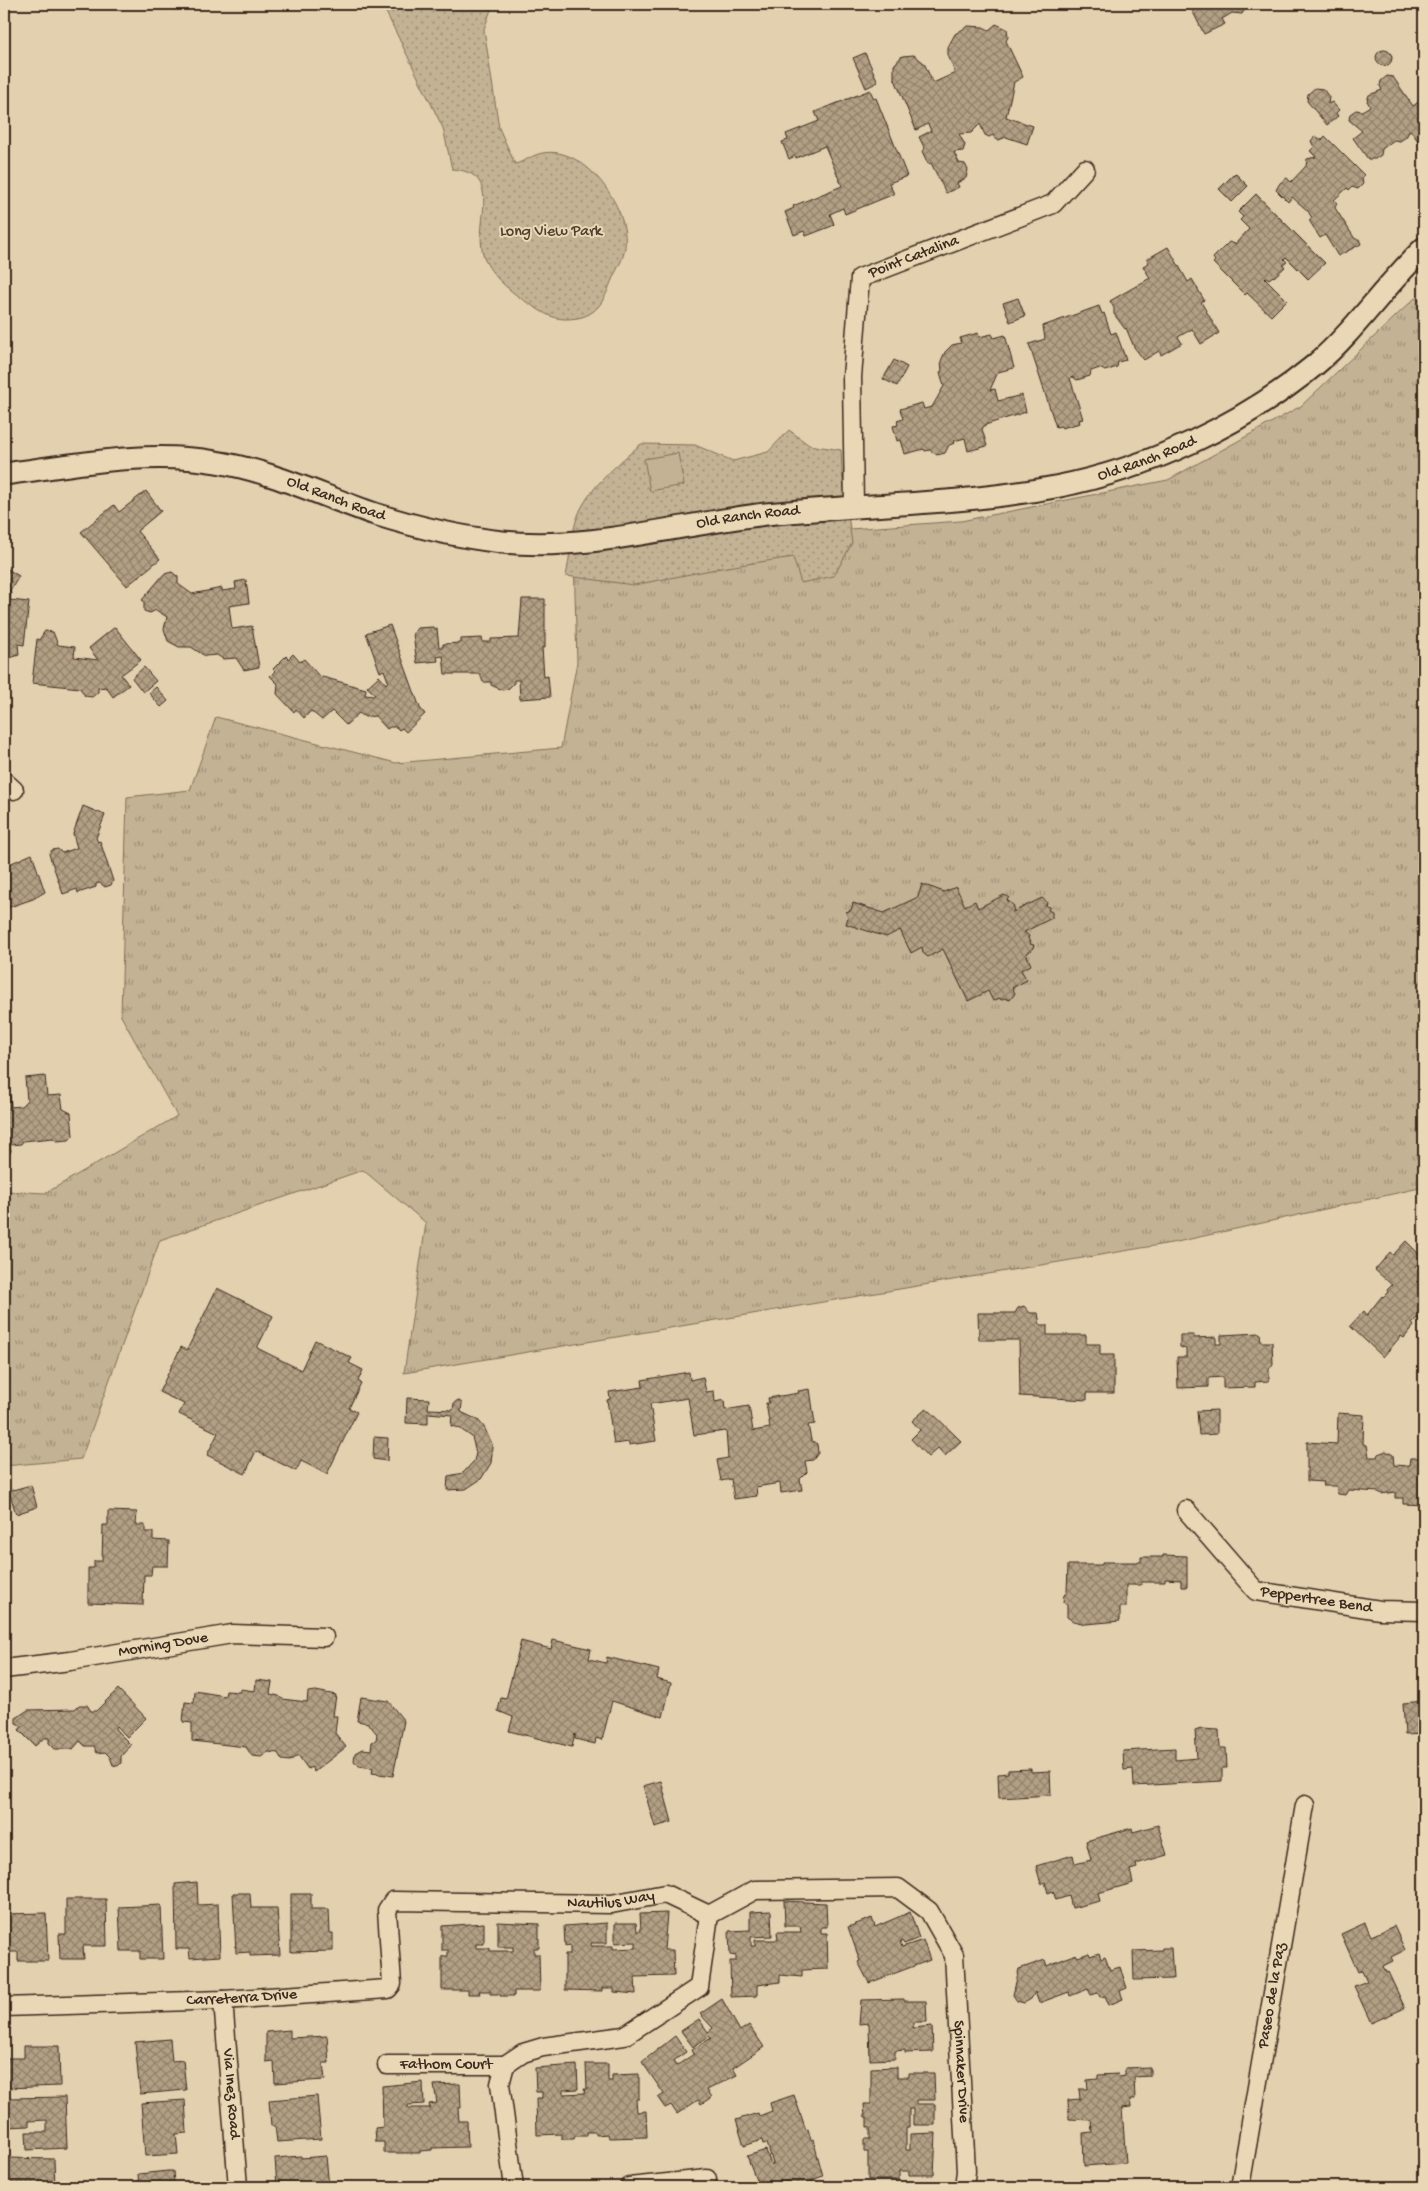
<svg xmlns="http://www.w3.org/2000/svg" width="1428" height="2191" viewBox="0 0 1428 2191" font-family="'Gochi Hand',sans-serif">
  <defs>
    <pattern id="grass-tufts" width="24" height="20" patternUnits="userSpaceOnUse" patternTransform="scale(1.25)"><rect width="24" height="20" fill="#c4b294"/><path d="M3 7l-1-3M5 7V3M7 7l1-3M15 17l-1-3M17 17v-4M19 17l1-3" fill="none" stroke="#a09178"/></pattern>
    <pattern id="park-dots" width="8" height="8" patternUnits="userSpaceOnUse" patternTransform="scale(1.25)"><rect width="8" height="8" fill="#c4b294"/><path d="M2 2h.1M6 6h.1" fill="none" stroke="#a09178" stroke-width="1.8" stroke-linecap="round"/></pattern>
    <pattern id="building-cross-hatch" width="8" height="8" patternUnits="userSpaceOnUse" patternTransform="scale(1.25)"><rect width="8" height="8" fill="#b29f84"/><path d="M0 0l8 8M0 8l8-8" fill="none" stroke="#92826b"/></pattern>
  </defs>
  <rect width="100%" height="100%" fill="#e3d0af"/>
  <filter id="ink" filterUnits="userSpaceOnUse"><feTurbulence type="fractalNoise" baseFrequency=".02" numOctaves="2"/><feDisplacementMap in="SourceGraphic" scale="10" xChannelSelector="R" yChannelSelector="G"/><feConvolveMatrix kernelMatrix="1 2 1 2 8 2 1 2 1" color-interpolation-filters="sRGB"/></filter>
  <g filter="url(#ink)">
    <!-- grass -->
    <path fill="url(#grass-tufts)" stroke="#806e59" d="M1415 298 1424 303V1187L1177 1242 404 1373 426 1223 363 1170 160 1240 81 1459 4 1466V1191L46 1193 177 1116 121 1016 127 797 190 790 216 717 396 763 561 748 577 662 574 559 781 534 961 521 1168 480 1301 406Z"/>
    <!-- park -->
    <path fill="url(#park-dots)" stroke="#806e59" d="M382 4H493L484 29 499 128 515 164C524 162 534 154 543 153 586 145 630 209 625 247 624 260 615 271 611 282 602 306 594 319 565 319 551 319 539 310 528 303 512 293 490 275 484 257 472 224 506 173 452 169L443 128Z
      M789 430 809 445 841 450 842 473 852 543 834 576 801 583 793 557 721 568 634 585 566 576C570 557 571 536 577 518 587 489 619 463 641 444L695 445 733 461 768 452Z"/>
    <!-- garden -->
    <path fill="#c4b294" stroke="#806e59" d="M678 453 684 485 650 491 644 459Z"/>
    <!-- building -->
    <path fill="url(#building-cross-hatch)" stroke="#3b2a1e" d="M1189 4H1245L1246 7 1242 14 1232 13 1222 19 1225 24 1204 34Z
      M996 24 1007 29 1008 37 1006 41 1023 77 1014 82 1006 117 1033 126 1027 144 1006 137 999 140 995 139 993 135 989 137 985 135 980 124 971 133 959 134 965 145 963 151 954 152 959 163 965 164 968 170 966 178 957 183 959 187 946 193 931 163 928 164 922 151 925 149 919 137 931 131 928 124 916 130 894 77V65L902 56 914 55 924 63 933 83 955 73 948 55V47L955 34 968 26 983 27 989 30Z
      M1376 58a8 8 0 1 1 16 0a8 8 0 1 1-16 0Z
      M865 53 878 82 866 88 853 58Z
      M1387 76 1393 77 1413 106 1421 100 1424 105V149L1410 130 1406 137 1400 141 1394 140 1382 149 1381 155 1375 159H1368L1353 138 1362 131 1349 120 1350 114 1356 110 1362 111 1370 106 1367 101 1369 95 1382 90 1380 86 1381 81Z
      M1315 88 1323 89 1329 97 1328 104 1332 102 1339 110 1336 113 1338 116 1327 125 1307 101 1308 94Z
      M870 90 874 99 876 98 907 176 889 183 894 194 845 214 843 208 830 214 834 224 832 226 806 236 804 231 794 235 785 212 794 208 793 206 842 186 825 146 796 158 795 156 789 159 782 142 788 140 786 134 819 121 815 112Z
      M1315 136 1322 140 1325 136 1364 175 1362 178 1363 184 1358 189 1352 187 1349 190 1347 188 1334 200 1337 203 1335 208 1355 239H1359L1361 244 1338 256 1325 235 1320 238 1309 220 1312 218 1308 211 1292 197 1288 202 1276 190 1280 183 1287 178 1291 182 1306 166 1307 159 1316 157 1310 151 1314 147 1311 141Z
      M1235 173 1248 186 1232 202 1219 189Z
      M1256 194 1325 263 1308 279 1286 257 1284 259 1287 262 1283 265 1285 267 1274 277 1273 276 1269 279 1266 277 1265 278 1287 300 1271 316 1247 293 1245 295 1213 263 1215 261 1213 258 1229 242 1235 244 1249 229 1240 220 1243 217 1238 212Z
      M1168 247 1188 282 1192 279 1204 300 1201 302 1219 333 1201 344 1192 329 1178 337 1182 343 1161 355 1159 351 1144 360 1134 347 1126 328 1125 329 1114 314V308L1110 301 1150 278 1143 266 1149 263 1147 259Z
      M1018 298 1025 316 1010 322 1003 303Z
      M1099 306 1102 314 1104 313 1111 334 1116 332 1126 360 1118 362 1117 367 1105 371 1100 368 1091 371 1090 376 1077 380 1073 377 1070 378 1083 419 1079 420 1080 423 1062 428 1061 426 1056 427 1029 344 1045 339 1043 326Z
      M978 333 979 337 992 334 994 338 1005 335 1014 368 998 372 990 390 995 389 998 401 1022 395 1026 412 985 425 982 429 987 446 968 451 965 438 954 441 955 443 949 445 945 453 937 455 930 450 925 451 924 449 905 454 901 440 897 441 893 426 898 425 897 421 903 419 900 409 922 403 924 409 932 407 944 386 940 372 942 371 941 361 945 352 952 345 961 343 960 338Z
      M894 360 907 367 897 386 883 379Z
      M146 491 161 511 137 531 160 559 127 586 81 532 114 505 119 512Z
      M4 567 19 576 9 593H11L10 600 29 602 24 645 18 644 19 655 4 660Z
      M172 572 178 577V584L192 594 222 588V591L236 589 235 582 246 580 249 603 229 606 232 629 252 626 259 667 244 670 236 658 223 659 217 655 205 656 191 647H179L168 641 164 629 167 617 156 610 150 613 144 611V601L142 600 164 574Z
      M522 599H545V648L542 647 544 677 548 676 550 697 520 699 519 680H514V683L508 689 502 690 491 685V682H483L480 674H445L443 656 437 657 438 661 417 663 413 634 417 628 433 627 434 629H437L439 647H443V644L461 643V639L482 638 483 642H491V639L519 638Z
      M390 625 420 708 425 714 406 732 402 728 399 730 396 727H390L387 729 375 716 365 717 359 713 346 725 332 711 322 720 311 711 304 718 296 709 294 712 277 694 278 684 270 676 275 671 273 669 286 656 288 659 293 654 300 662 304 659 319 676 366 689 365 695 373 696 375 694 367 687 379 676 386 684 388 681 384 670 380 672 366 633Z
      M115 627 141 660 121 675 129 685 113 697 106 687 98 688V692L92 697 85 696 80 688 32 683 37 639 39 640 45 631 53 632 58 645 75 647 74 657 98 660 89 648Z
      M144 667 156 681 143 692 132 678Z
      M156 687 168 701 161 707 149 693Z
      M83 806 105 815 96 838 98 842 100 841 113 881 111 885 105 887 100 883 96 884V887L78 893 77 889 63 894 49 854 52 850 58 849 62 853 77 848 73 834Z
      M32 854 45 892 33 899 4 909V863L7 865Z
      M922 884 944 892 956 887 965 906 975 901 978 908 1004 895 1009 897 1007 900 1014 906 1013 912 1042 898 1047 902 1046 906 1050 907 1048 910 1052 912V918L1024 932 1029 936 1028 939 1031 941 1030 944 1034 945 1032 950 1026 953 1031 965 1021 970 1027 980 1012 988 1015 993 1010 1000 1004 998 1001 1000 1000 998 993 1001 988 991 968 1001 943 949 928 957 923 953 922 947 911 953 900 930 886 937 846 924 848 917 846 912 851 910 853 903 884 913 918 897Z
      M45 1076 47 1096 61 1095 63 1109 71 1113 73 1136 69 1140 57 1141 53 1138 23 1141 21 1144 10 1145 11 1151 8 1156H4V1096L10 1095 11 1107 21 1106 27 1100 25 1078Z
      M1406 1241 1423 1258 1415 1267 1424 1276V1320L1422 1322 1417 1318 1412 1323 1414 1326 1404 1338 1401 1336 1383 1357 1350 1326 1364 1311 1367 1315 1382 1296 1383 1297 1388 1292 1387 1290 1392 1285 1375 1270 1390 1252 1393 1255Z
      M217 1288 273 1316 257 1348 301 1370 315 1340 352 1358 349 1363 363 1370 358 1381 361 1383 349 1408 357 1412 327 1474 301 1461 296 1471 256 1451 245 1474 207 1455 218 1433 179 1414 184 1404 159 1392 181 1347 187 1350Z
      M1024 1306 1030 1313H1038L1040 1325H1047V1335H1086V1344H1100V1355H1114V1393H1087V1400L1020 1396 1019 1340H979L978 1313H1015L1018 1308Z
      M1260 1333 1261 1342H1272L1273 1364 1269 1369V1381L1255 1382V1387L1223 1388V1377L1208 1378V1387L1178 1388 1177 1357H1186V1349L1180 1347V1335H1194V1338L1216 1337V1344H1221V1335Z
      M689 1372 690 1380 703 1377 706 1392 714 1391 715 1402 724 1400 725 1410 749 1406 753 1431 770 1428 766 1403H769L768 1398 799 1393 798 1391 810 1389 815 1424 808 1425 811 1440 817 1444 818 1453 813 1460 805 1461 807 1472 800 1479 802 1490 781 1493 780 1483 756 1487 757 1496 734 1499 731 1479 721 1481 717 1460 728 1458 726 1431 694 1435 688 1398 650 1404 656 1441 629 1445V1442L614 1444 607 1400 610 1399 609 1392 643 1387 642 1380Z
      M407 1398 429 1399 428 1409 453 1410 454 1403 458 1400 462 1403 461 1412 478 1420 484 1427 492 1444V1453L491 1463 481 1479 466 1489 447 1490 448 1476 463 1473 474 1461 476 1453 472 1437 459 1428 451 1426 452 1415 428 1413V1424L406 1423Z
      M927 1408 961 1441 945 1456 938 1448 928 1457 911 1439 920 1430 912 1421Z
      M1217 1410V1434L1199 1435 1197 1411Z
      M1338 1413 1364 1415 1363 1444 1367 1445 1369 1457H1377L1378 1454 1386 1451 1393 1455 1394 1465 1409 1466 1410 1458H1417L1424 1451V1505L1403 1504V1498H1395V1492L1381 1494 1379 1492 1349 1490 1346 1495 1338 1494 1336 1486H1323L1324 1482 1307 1481V1442L1337 1444Z
      M374 1437 388 1438 387 1461 373 1459Z
      M31 1485 37 1507 16 1514 9 1491Z
      M108 1511 137 1512 136 1525H145V1532H153V1540L169 1541 168 1566H152L151 1575H144L143 1605 88 1603V1568H94V1561H102L103 1525H108Z
      M1163 1555 1187 1556V1587H1181V1580L1165 1579V1582H1141V1585H1126V1607H1120V1621L1086 1624 1073 1621 1067 1617V1605L1063 1602 1064 1595 1067 1592 1068 1565H1102V1562H1141V1557H1163Z
      M553 1640 591 1649 589 1659 606 1663 607 1657 659 1670 657 1679 671 1683 663 1717 612 1701 602 1740 596 1738 595 1744 575 1739V1734L572 1747 509 1731 513 1717 498 1711 501 1698 506 1699 521 1641 551 1649Z
      M256 1680 272 1682 270 1694 279 1696 282 1699 307 1702 308 1692 316 1691 336 1695 333 1716H337L335 1733 346 1747 314 1772 311 1767 308 1769 298 1755 290 1761 282 1760 278 1753 268 1752 261 1757 252 1756 246 1747 192 1741V1723L183 1722 185 1702 194 1703 195 1691 225 1696 226 1691 240 1692V1689L255 1691Z
      M118 1689 146 1718 127 1737 117 1726 115 1729 131 1745 121 1756V1763L118 1766 113 1765 110 1757 105 1752 97 1753 94 1746H85L80 1741 73 1749H55L49 1743V1738H44L35 1746 19 1730 22 1726 16 1723V1718L28 1710 75 1709 79 1705H87L91 1711H96Z
      M361 1697 388 1701 404 1721 393 1776 372 1773 373 1768 359 1766 354 1761 355 1753 362 1749 371 1750 372 1742 376 1740 377 1734 368 1723 357 1721Z
      M1424 1701V1734L1405 1735 1403 1703Z
      M1201 1729 1219 1730 1220 1748H1226L1227 1768H1222V1781L1134 1786 1133 1769 1124 1770 1123 1751 1175 1748V1760L1197 1758 1195 1731Z
      M1031 1769V1772L1050 1771 1051 1795 999 1798 998 1774 1008 1773V1770Z
      M661 1781 672 1822 655 1827 643 1786Z
      M1158 1825 1167 1855 1136 1864 1137 1868 1130 1870 1133 1883 1098 1893 1100 1901 1072 1908 1069 1896 1056 1900 1053 1891 1048 1893 1045 1882 1041 1884 1036 1866 1073 1855 1075 1864 1091 1860 1086 1841 1132 1828 1133 1832Z
      M197 1882 198 1905 218 1904 220 1956 190 1958 189 1949H176L175 1884Z
      M233 1893H250L251 1908H277L280 1955 250 1956V1952L236 1953Z
      M291 1894H311V1909H329L330 1933H333V1951L291 1952Z
      M66 1899H106L107 1946H83L84 1959H60L59 1934H66Z
      M784 1901 826 1903 827 1927H821V1933H827L828 1969 802 1970V1977L780 1975V1982L757 1985V1996L731 1997 730 1961H736V1956L730 1955 729 1931 750 1930V1912L771 1911 772 1936 751 1937V1946H755V1940H778L777 1932H801L800 1926H785Z
      M161 1905 163 1959H140V1951H121L119 1907Z
      M910 1912 919 1938 904 1944 902 1941 900 1942 902 1947 923 1940 930 1960 869 1983 858 1962 860 1961 848 1927 872 1918 875 1927Z
      M46 1913 48 1961H18V1952H4V1914Z
      M667 1913 664 1950H673L674 1976 635 1977 636 1994 614 1992V1988H602V1991L565 1990V1954H570V1945L565 1946 564 1926 607 1923V1943H591V1946H613V1949L636 1948V1942L615 1943V1923H636L637 1931H641L640 1914Z
      M498 1922 539 1924V1948H534V1954H539L540 1991H514V1996H500V1994H490V1991H479L480 1994H468V1990H442V1956H448V1950H442V1926L484 1923V1944H476V1948H490V1951H513V1947H498Z
      M1365 1923 1371 1936 1394 1926 1405 1950 1391 1957 1393 1961 1383 1966 1386 1973 1388 1972 1405 2008 1371 2023 1354 1986 1367 1981 1362 1970 1358 1972 1341 1934Z
      M1162 1948H1171L1173 1979 1134 1980 1133 1951 1162 1950Z
      M1089 1953 1090 1956 1099 1953 1101 1959 1105 1957 1110 1970 1120 1967 1127 1988 1120 1991 1123 1999 1109 2005 1105 1996 1100 1997 1098 1993 1091 1995 1088 1989 1070 1996 1069 1992 1039 2003 1035 1992 1031 1999 1024 2003 1017 2001 1013 1995 1019 1969 1045 1960 1047 1966 1076 1954 1078 1957Z
      M722 1999 740 2031 749 2025 764 2047 733 2068 737 2075 707 2090 712 2097 701 2104 698 2100 677 2114 671 2105 665 2108 658 2098 664 2094 642 2062 675 2036 686 2052 673 2061 676 2066 694 2054 692 2050 711 2038 709 2036 693 2047 681 2031 699 2019 708 2032 713 2028 700 2014Z
      M904 1999V2001H926L927 2022H913V2028L932 2026 933 2052 905 2053V2050L895 2051V2059L870 2060 869 2023 859 2024 861 2000Z
      M290 2030V2038L327 2036 329 2063H323L325 2080 275 2083 274 2061 266 2062V2032Z
      M170 2039 172 2061 183 2060 186 2090 140 2094 135 2042Z
      M24 2046H59L60 2086 6 2088 5 2058H24Z
      M586 2064H608V2081H612V2075L639 2074V2099H636L637 2112 646 2111 647 2137 609 2138 608 2134 596 2135V2132H587V2136H575L574 2139H562V2134L537 2135 536 2098H542V2092H536L535 2068 577 2065 578 2089 563 2090V2094L585 2093 584 2089H587Z
      M897 2067V2077H909V2073H934L935 2100H916V2104H935V2125H913V2109H909V2128H906V2150H910V2134L936 2133 934 2175H909V2171H899V2180H868V2152H864V2139H870V2128L867 2127V2117H865L864 2104H871V2068Z
      M1150 2067V2076L1134 2077 1135 2099H1130L1131 2107 1122 2108 1126 2163 1084 2166 1083 2133 1092 2132 1091 2120 1069 2119 1068 2100 1080 2099 1079 2089H1088L1087 2080 1098 2079V2075L1118 2074 1119 2077 1125 2076V2068Z
      M423 2082 424 2104 408 2105V2108H430L429 2104 437 2103 434 2085 460 2084 461 2108H458L459 2121H467L468 2147 432 2148V2150L420 2151V2153H384V2142H376L375 2128 383 2127 382 2086Z
      M794 2095 806 2130 808 2129 811 2140 813 2139 823 2176 812 2180 814 2187H801L799 2183 788 2187 787 2181 779 2184 780 2187H759L747 2156 766 2150 771 2165 773 2164 767 2143 763 2144 762 2140 744 2146 736 2120 758 2113 759 2116 772 2111 770 2103Z
      M317 2096 321 2139 277 2142 275 2126H271L269 2100Z
      M65 2097 67 2148 27 2150 26 2132H47V2120L29 2121V2126L8 2127V2098Z
      M185 2100 187 2133 176 2134 178 2154 145 2156 141 2103Z
      M301 2156V2158L326 2156 329 2187H277L275 2158Z
      M8 2158 54 2159 55 2187H8Z
      M168 2171H173L174 2183 191 2182V2187H139L138 2174Z"/>
    <g fill="none" stroke-linecap="round" stroke-linejoin="round">
      <defs>
        <g id="minor">
          <path id="s1" d="M854 506 852 377 860 278 1053 204 1085 169"/>
          <path d="M4 781 14 790"/>
          <path id="s2" d="M1186 1510 1256 1591 1380 1610 1424 1611"/>
          <path id="s3" d="M4 1669 70 1661 232 1634 324 1637"/>
          <path id="s4" d="M223 2000 238 2187"/>
          <path id="s5" d="M4 2007 223 2000 388 1989 392 1984 387 1910 393 1901 611 1904 665 1894 709 1915 755 1890 898 1888 929 1911 954 1955 966 2171 964 2187"/>
          <path id="s6" d="M387 2065H505"/>
          <path d="M514 2187 500 2084 505 2065 523 2053 543 2047 624 2036 699 1987 709 1915"/>
          <path d="M629 2187 707 2179"/>
          <path id="s7" d="M1240 2187 1305 1805"/>
        </g>
        <g id="tertiary">
          <path id="s8" d="M4 474C74 465 146 450 216 462 272 471 322 496 375 514 416 527 459 537 502 542 590 551 679 524 766 514 862 504 960 505 1055 487 1148 469 1242 425 1315 365 1356 330 1386 284 1424 248"/>
        </g>
      </defs>
      <!-- minor casing -->
      <use href="#minor" stroke="#3b2a1e" stroke-width="21"/>
      <!-- tertiary casing -->
      <use href="#tertiary" stroke="#3b2a1e" stroke-width="25"/>
      <!-- minor -->
      <use href="#minor" stroke="#ead7b5" stroke-width="18"/>
      <!-- tertiary -->
      <use href="#tertiary" stroke="#ead7b5" stroke-width="21"/>
    </g>
  </g>
  <g text-anchor="middle" dominant-baseline="central" stroke-width="4" stroke-linejoin="round" paint-order="stroke">
    <!-- park labels -->
    <g font-size="16" fill="#503e30" stroke="#ead7b5">
      <text x="551" y="232">Long View Park</text>
    </g>
    <!-- street labels -->
    <g font-size="16" fill="#3b2a1e" stroke="#ead7b5">
      <text stroke="none"><textPath href="#s1" startOffset="286">Point Catalina</textPath></text>
      <text stroke="none"><textPath href="#s8" startOffset="1164">Old Ranch Road</textPath></text>
      <text stroke="none"><textPath href="#s8" startOffset="339">Old Ranch Road</textPath></text>
      <text stroke="none"><textPath href="#s8" startOffset="759">Old Ranch Road</textPath></text>
      <text stroke="none"><textPath href="#s2" startOffset="168">Peppertree Bend</textPath></text>
      <text stroke="none"><textPath href="#s3" startOffset="161">Morning Dove</textPath></text>
      <text stroke="none"><textPath href="#s5" startOffset="694">Nautilus Way</textPath></text>
      <text stroke="none"><textPath href="#s7" startOffset="194">Paseo de la Paz</textPath></text>
      <text stroke="none"><textPath href="#s5" startOffset="238">Carreterra Drive</textPath></text>
      <text stroke="none"><textPath href="#s6" startOffset="59">Fathom Court</textPath></text>
      <text stroke="none"><textPath href="#s5" startOffset="1199">Spinnaker Drive</textPath></text>
      <text stroke="none"><textPath href="#s4" startOffset="94">Via Inez Road</textPath></text>
    </g>
  </g>
  <!-- margin -->
  <rect width="1428" height="2191" fill="none" stroke="#ead7b5" stroke-width="20"/>
  <rect x="10" y="10" width="1408" height="2171" fill="none" stroke="#3b2a1e" stroke-width="2" filter="url(#ink)"/>
</svg>
